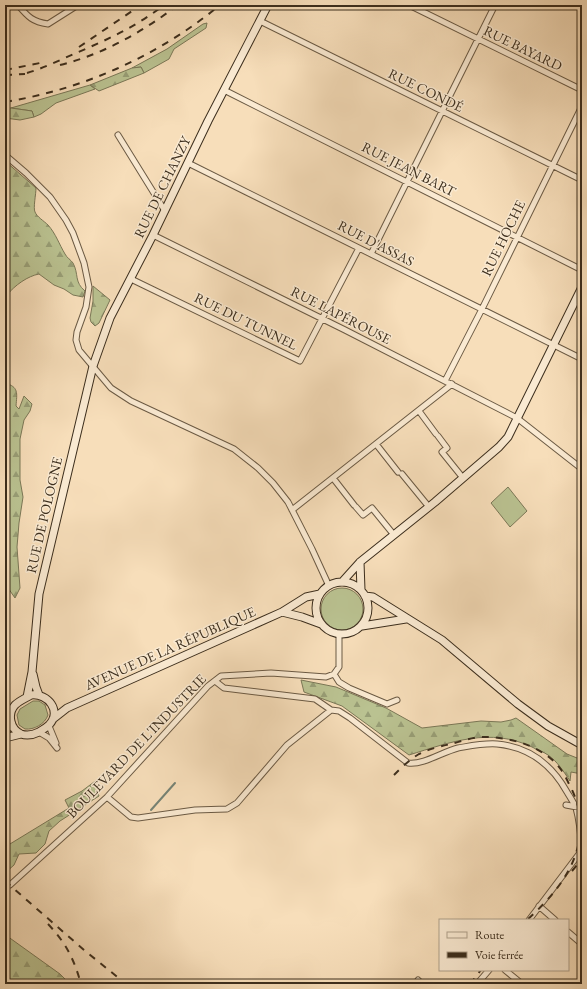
<svg xmlns="http://www.w3.org/2000/svg" width="587" height="989" viewBox="0 0 587 989" font-family="'EB Garamond',serif">
  <defs>
    <pattern id="forest-firs" width="22" height="20" patternUnits="userSpaceOnUse"><rect width="22" height="20" fill="#bac291"/><path d="M5 1l3.5 6h-7zM16 11l3.5 6h-7z" fill="#989e76"/></pattern>
  </defs>
  <rect width="100%" height="100%" fill="#f7deba"/>
  <filter id="stains"><feTurbulence type="fractalNoise" baseFrequency=".005" numOctaves="4"/><feColorMatrix values="0 0 0 0 .2 0 0 0 0 .09 0 0 0 0 .02 0 0 0 .5 -.17"/></filter>
  <radialGradient id="worn" r=".72"><stop offset=".6" stop-color="#630" stop-opacity="0"/><stop offset="1" stop-color="#630" stop-opacity=".3"/></radialGradient>
  <!-- grass -->
  <path fill="#bac291" stroke="#7b7857" d="M207 23 206 28 174 49 169 59 144 73 141 67 132 68 167 49 203 24Z
    M90 85 95 89 56 103 41 114 34 117 32 111 11 108Z
    M508 487 527 511 510 527 491 503Z
    M321 609a21 21 0 1 1 42 0a21 21 0 1 1-42 0Z
    M33 701H39L45 705 48 715C45 724 34 730 25 729L19 725 17 715 20 709Z"/>
  <!-- forest -->
  <path fill="url(#forest-firs)" stroke="#7b7857" d="M141 67 144 73 99 91 90 85 132 68Z
    M5 108H11L32 111 34 117 20 120 5 118Z
    M5 161 36 188C36 194 33 208 35 212 37 217 44 221 48 225 56 234 59 244 65 254 67 258 71 260 73 263 79 274 74 282 85 291L83 297 73 295 64 289 54 285 39 274C28 276 15 285 7 295H5Z
    M93 286 110 300 99 323 95 326 91 322 90 318 93 301Z
    M5 383C19 387 17 393 16 406L19 409 24 396 32 404 30 411 24 420 20 439V480L23 497 19 523 17 547 20 588 15 598 6 585 5 571Z
    M301 680 336 687 386 708 422 728 481 721 501 722 511 720 516 718 567 754 582 760V774L571 772 570 781C564 772 557 761 548 755 544 752 537 750 532 747 490 727 451 742 409 755L342 706 304 692Z
    M98 779 96 787 99 796 60 821 49 831 45 844 36 853 19 854 14 865 5 873V847L69 808 65 800 82 791Z
    M5 936H7L60 974 70 984H5Z"/>
  <g fill="none" stroke-linecap="round" stroke-linejoin="round">
    <!-- stream -->
    <path stroke="#768375" stroke-width="2" d="M151 810 175 783"/>
    <defs>
      <path id="street" d="M18 5C28 17 33 22 48 24L78 5
        M409 5 582 90
        M260 21 582 180
        M224 90 582 270
        M118 135 165 211
        M5 155 26 173 50 197 66 220 73 233 84 263 89 287 86 307 77 332 76 340 79 350 111 388 131 401 234 449 258 468 273 483 288 502 312 549 329 586
        M188 163 582 359
        M153 235 345 330 517 418 582 469
        M371 254 495 5
        M131 279 300 361 359 248
        M445 381 482 309 582 106
        M419 411 436 434
        M438 436 447 448 442 452 463 478
        M376 444 398 472
        M402 474 429 507
        M333 478 354 505
        M356 507 363 515 372 508 394 535
        M292 510 452 384
        M334 674 339 682 349 688 387 704 397 700
        M215 681 224 688 315 699 331 710
        M49 726 56 743
        M39 732 49 738 57 748
        M107 797 131 817 138 818 195 810 227 809 237 803 287 745 331 710 339 711 350 718 408 763C424 765 442 752 458 748 470 746 484 743 497 744 529 747 552 765 567 792 570 797 574 803 576 808 580 822 581 836 582 851
        M566 805 582 808
        M5 887 10 885 107 797 208 686 221 676 271 673 326 677 334 674 339 667V634
        M539 906 555 920
        M529 920 582 850
        M568 932 582 944
        M505 970 522 984
        M418 980 422 984
        M477 984 489 970"/>
      <path id="secondary" d="M360 562 361 590
        M342 582 360 562 435 502 499 447 508 437 582 287
        M316 608a26 26 0 1 1 52 0a26 26 0 1 1-52 0Z
        M365 596 373 597 442 640 518 704 548 726 582 745
        M282 612 302 617 321 624
        M362 626 406 619
        M33 674 36 687 39 695
        M31 695C48 693 62 711 49 725 46 728 42 730 39 732 33 735 27 736 21 734 10 729 7 714 15 705 19 701 26 698 31 695Z
        M27 697 32 672 39 594 93 366 110 318 153 235 208 121 268 5
        M53 719 67 708 282 612 306 597 320 594
        M5 732 11 723
        M5 738 21 734"/>
    </defs>
    <!-- street casing -->
    <use href="#street" stroke="#6b5a44" stroke-width="7"/>
    <!-- secondary casing -->
    <use href="#secondary" stroke="#3c2e1d" stroke-width="9"/>
    <!-- street -->
    <use href="#street" stroke="#faead2" stroke-width="5"/>
    <!-- secondary -->
    <use href="#secondary" stroke="#faead2" stroke-width="7"/>
    <!-- rail -->
    <path stroke="#3c2e1d" stroke-width="2" stroke-dasharray="7 7" stroke-linecap="butt" d="M79 47 141 5
      M60 65C104 54 142 32 178 5
      M5 70 40 63
      M27 73C44 68 60 60 76 53 107 40 137 26 164 5
      M5 75 25 74
      M5 102C84 89 158 56 220 5
      M394 775C401 768 410 759 419 754 429 749 441 746 451 744 462 741 473 737 484 737 512 737 546 747 562 771 565 775 567 780 569 784 580 804 583 824 578 846 571 876 549 900 527 920
      M572 871 582 859
      M5 881 84 950 126 984
      M48 924C66 943 74 959 81 984
      M470 984 481 970"/>
  </g>
  <g text-anchor="middle" dominant-baseline="central" stroke-width="3" stroke-linejoin="round" paint-order="stroke">
    <!-- street labels -->
    <g font-size="14" fill="#3c2e1d" stroke="#faead2">
      <text transform="translate(523 48) rotate(26)">RUE BAYARD</text>
      <text transform="translate(426 90) rotate(26)">RUE CONDÉ</text>
      <text transform="translate(409 169) rotate(27)">RUE JEAN BART</text>
      <text transform="translate(162 187) rotate(-64)">RUE DE CHANZY</text>
      <text transform="translate(503 238) rotate(-64)">RUE HOCHE</text>
      <text transform="translate(376 243) rotate(27)">RUE D'ASSAS</text>
      <text transform="translate(341 315) rotate(27)">RUE LAPÉROUSE</text>
      <text transform="translate(246 321) rotate(26)">RUE DU TUNNEL</text>
      <text transform="translate(44 515) rotate(-77)">RUE DE POLOGNE</text>
      <text transform="translate(170 648) rotate(-24)">AVENUE DE LA RÉPUBLIQUE</text>
      <text transform="translate(136 746) rotate(-46)">BOULEVARD DE L'INDUSTRIE</text>
    </g>
  </g>
  <!-- margin -->
  <rect width="587" height="989" fill="none" stroke="#f7deba" stroke-width="20"/>
  <rect x="6" y="6" width="575" height="977" fill="none" stroke="#3c2e1d" stroke-width="2"/>
  <rect x="10" y="10" width="567" height="969" fill="none" stroke="#3c2e1d"/>
  <!-- legend -->
  <rect x="439" y="919" width="130" height="52" fill="#faead2" stroke="#ae9f8a"/>
  <rect x="447" y="932" width="20" height="6" fill="#faead2" stroke="#ae9f8a"/>
  <text x="475" y="939" font-size="12" fill="#3c2e1d">Route</text>
  <rect x="447" y="952" width="20" height="6" fill="#3c2e1d" stroke="#ae9f8a"/>
  <text x="475" y="959" font-size="12" fill="#3c2e1d">Voie ferrée</text>
  <rect width="100%" height="100%" filter="url(#stains)"/>
  <rect width="100%" height="100%" fill="url(#worn)"/>
</svg>
